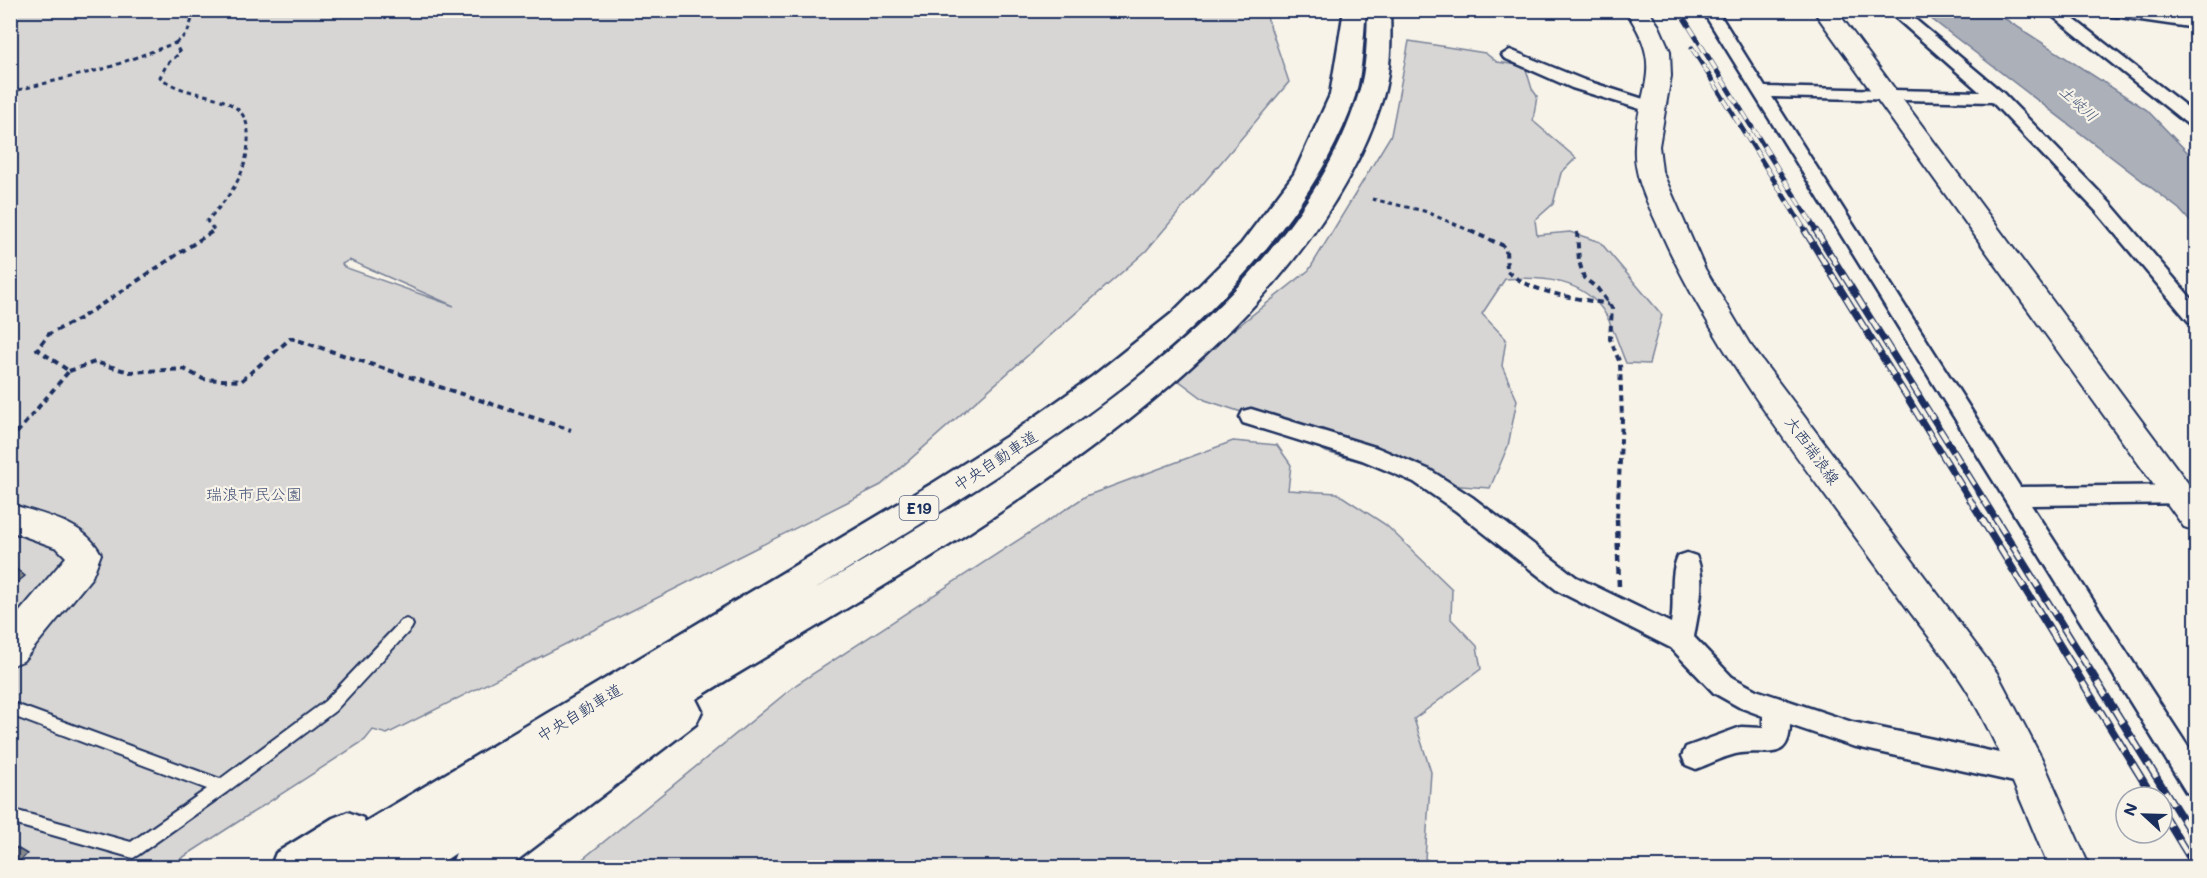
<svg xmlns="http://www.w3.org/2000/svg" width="2207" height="878" viewBox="0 0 2207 878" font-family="Mali,'Klee One',sans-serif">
  <rect width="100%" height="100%" fill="#f7f3e8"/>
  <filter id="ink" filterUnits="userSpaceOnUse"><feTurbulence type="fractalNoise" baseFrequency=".0167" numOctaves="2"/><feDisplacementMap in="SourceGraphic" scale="12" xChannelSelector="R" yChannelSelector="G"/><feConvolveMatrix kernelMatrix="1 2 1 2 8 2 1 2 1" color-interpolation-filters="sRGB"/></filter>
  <g filter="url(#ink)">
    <!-- green -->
    <path fill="#d7d6d4" stroke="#798299" stroke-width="1.5" fill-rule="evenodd" d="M10 11H1265L1289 82 1146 251 881 485 387 734 373 730 365 740 168 867H11ZM349 260 454 306 344 267 342 264Z
      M1409 41 1485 53 1497 62 1525 66 1532 89 1537 96 1533 121 1576 158 1561 173 1553 204 1535 220 1537 235 1570 232 1600 242 1662 315 1649 364 1626 363C1619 347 1614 329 1606 315 1585 279 1542 276 1505 279L1482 314 1506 339 1502 366 1517 400 1508 446 1490 488 1446 485 1326 452 1287 427 1205 400 1174 377 1309 270 1391 135Z
      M1233 441 1277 445 1291 465 1288 490 1337 493 1386 525 1452 589 1451 619 1477 646 1481 669 1414 719 1431 772 1425 859 1448 867H573L797 684 1086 496Z"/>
    <!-- water -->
    <path fill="#acb0b9" stroke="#727c95" stroke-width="1.5" d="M1921 11H1993L2147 110 2196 161V228L2179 209Z"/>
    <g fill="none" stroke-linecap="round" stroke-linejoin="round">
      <defs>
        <path id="lane" d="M406 619 411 621 413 625 411 629 335 711 227 792 138 855 133 858 10 823V809L131 842 207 789 10 715V702L220 779 325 701 401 621Z"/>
        <path id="street" d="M1702 10H1717L1765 87 1980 92 1887 10H1904L2003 93 2110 203 2196 304V324L2189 322 2096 211 1992 102 1772 97 2020 487 2196 485V503L2031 505 2196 759V796L2186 792Z
          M2045 10H2062L2196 114V127L2190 126Z
          M2099 10H2142L2196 18V28L2106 15Z
          M1510 50 1584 80 1659 104 1662 108 1653 113 1572 88 1504 58 1502 55Z
          M1251 409 1378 448 1430 470 1472 497 1576 577 1671 623C1675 602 1669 575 1678 556L1687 553 1696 556C1707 578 1698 613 1694 637L1732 677 1756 690 1852 722 2028 759 2038 763 2042 772 2038 781 2028 785 1852 746 1790 725C1789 763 1766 749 1741 753 1726 755 1710 764 1696 769L1686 765 1682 756 1686 747 1741 727 1763 728V716L1739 707 1714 693 1671 648 1558 591 1456 511 1414 482 1362 460 1243 423 1240 417 1243 411Z"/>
        <path id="secondary" d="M1625 10H1648L1659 26 1670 51 1671 76 1659 146 1662 171 1705 269 1749 343 1997 673 2042 759 2090 868H2049C2025 811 2002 751 1971 697 1952 664 1925 633 1902 601 1818 483 1719 363 1660 230 1648 204 1633 176 1635 146 1637 85 1667 70 1625 10Z
          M1813 10H1836L2196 494V531L2184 527Z
          M10 504C43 515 84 521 101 554L92 577 23 661 10 666V623L66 557 57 548 10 531Z"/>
        <path id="highway" d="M1344 10H1366C1363 38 1363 70 1355 96 1341 139 1317 180 1291 216 1171 382 985 483 815 589 1002 479 1290 314 1358 96 1367 69 1367 39 1368 10H1390C1391 39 1391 69 1383 97 1299 367 924 558 696 699L702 711 696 724 507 868H450L456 853 434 868H375L377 863 369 868H270L276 853 333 818 348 812 363 818 365 822 933 483 1012 433 1093 376 1171 314 1241 244 1294 174 1330 95Z"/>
      </defs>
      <!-- lane casing -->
      <use href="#lane" stroke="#1b2f5e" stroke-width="4"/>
      <!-- street casing -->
      <use href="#street" stroke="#1b2f5e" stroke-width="5"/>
      <!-- secondary casing -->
      <use href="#secondary" stroke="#1b2f5e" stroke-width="4"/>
      <!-- highway casing -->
      <use href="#highway" stroke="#1b2f5e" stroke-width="5"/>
      <!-- path-far2 -->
      <path stroke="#1b2f5e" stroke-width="3" stroke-dasharray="4.5 4" stroke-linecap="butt" d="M175 43 187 34 195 10
        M10 92 107 68 175 43 180 53 167 64 160 77C180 94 206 92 228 103 245 111 249 124 248 141 247 175 229 197 207 221L214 230 210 232
        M1372 199 1424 211 1473 232"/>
      <!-- path-far1 -->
      <path stroke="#1b2f5e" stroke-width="4" stroke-dasharray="6 4.5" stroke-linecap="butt" d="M1470 231 1502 245 1506 250 1507 271C1532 294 1577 298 1609 304
        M1577 232 1579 261 1584 278 1597 288 1612 308 1610 339 1620 363 1622 419 1617 521
        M69 371 95 362 129 372 184 369 203 379 241 381 291 338 571 430
        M10 441 69 371 37 349 49 334 81 318 213 231"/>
      <!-- path -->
      <path stroke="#1b2f5e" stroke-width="4.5" stroke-dasharray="7 5" stroke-linecap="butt" d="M1617 519 1619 588"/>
      <!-- lane -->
      <use href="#lane" fill="#f7f3e8" fill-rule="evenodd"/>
      <!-- street -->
      <use href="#street" fill="#f7f3e8" fill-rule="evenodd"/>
      <!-- secondary -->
      <use href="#secondary" fill="#f7f3e8" fill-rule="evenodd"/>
      <!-- highway -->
      <use href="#highway" fill="#f7f3e8" fill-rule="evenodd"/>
      <defs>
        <path id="rail-far2" d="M1679 10 1817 232
          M1692 48 1806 232"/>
        <path id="rail-far1" d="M1805 231 1983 521
          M1816 231 1997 521"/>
        <path id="rail" d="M1982 519 2153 797
          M1996 519 2196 841
          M2162 812 2196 868"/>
      </defs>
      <!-- rail-far2 casing -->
      <use href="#rail-far2" stroke="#1b2f5e" stroke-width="5"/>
      <!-- rail-far1 casing -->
      <use href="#rail-far1" stroke="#1b2f5e" stroke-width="7"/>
      <!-- rail casing -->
      <use href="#rail" stroke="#1b2f5e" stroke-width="8"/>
      <!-- rail-far2 -->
      <use href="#rail-far2" stroke="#f7f3e8" stroke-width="4" stroke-dasharray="10" stroke-linecap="butt"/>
      <!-- rail-far1 -->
      <use href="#rail-far1" stroke="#f7f3e8" stroke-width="4.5" stroke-dasharray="13" stroke-linecap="butt"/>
      <!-- rail -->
      <use href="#rail" stroke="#f7f3e8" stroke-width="5" stroke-dasharray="16" stroke-linecap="butt"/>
    </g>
    <!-- shaded-wall -->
    <path fill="#86888a" stroke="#1b2f5e" stroke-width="1.5" d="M10 564 25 576 10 588Z
      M10 844 27 854 14 867H10Z"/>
  </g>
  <g text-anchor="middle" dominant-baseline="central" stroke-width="4.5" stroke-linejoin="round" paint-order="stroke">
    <!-- far-water labels -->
    <g font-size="15" font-style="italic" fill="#465679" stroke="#f7f3e8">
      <text transform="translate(2079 103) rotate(42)">土岐川</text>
    </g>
    <!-- shield labels -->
    <rect fill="#f7f3e8" stroke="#5d6a87" stroke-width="1.5" x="899.5" y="496" width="39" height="24" rx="4.5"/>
    <g font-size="15" font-weight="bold" fill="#1b2f5e">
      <text x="919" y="508">E19</text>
    </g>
    <!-- street labels -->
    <g font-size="16" fill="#1b2f5e" stroke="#f7f3e8">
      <text transform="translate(1813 450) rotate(54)">大西瑞浪線</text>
      <text transform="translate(995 460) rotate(-33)">中央自動車道</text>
      <text transform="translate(579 712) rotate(-31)">中央自動車道</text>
    </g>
    <!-- park labels -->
    <g font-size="16" fill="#415076" stroke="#f7f3e8">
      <text x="254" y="493">瑞浪市民公園</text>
    </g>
  </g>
  <!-- margin -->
  <rect width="2207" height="878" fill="none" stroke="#f7f3e8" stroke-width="36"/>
  <rect x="18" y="18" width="2171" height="842" fill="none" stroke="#1b2f5e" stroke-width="2" filter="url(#ink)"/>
  <!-- north arrow -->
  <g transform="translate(2144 815) rotate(292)"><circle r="28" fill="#f7f3e8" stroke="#9fa5b1" stroke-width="1.5"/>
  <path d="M0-4.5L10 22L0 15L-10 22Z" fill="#1b2f5e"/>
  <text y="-9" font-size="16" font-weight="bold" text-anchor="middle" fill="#1b2f5e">N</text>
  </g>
</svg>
